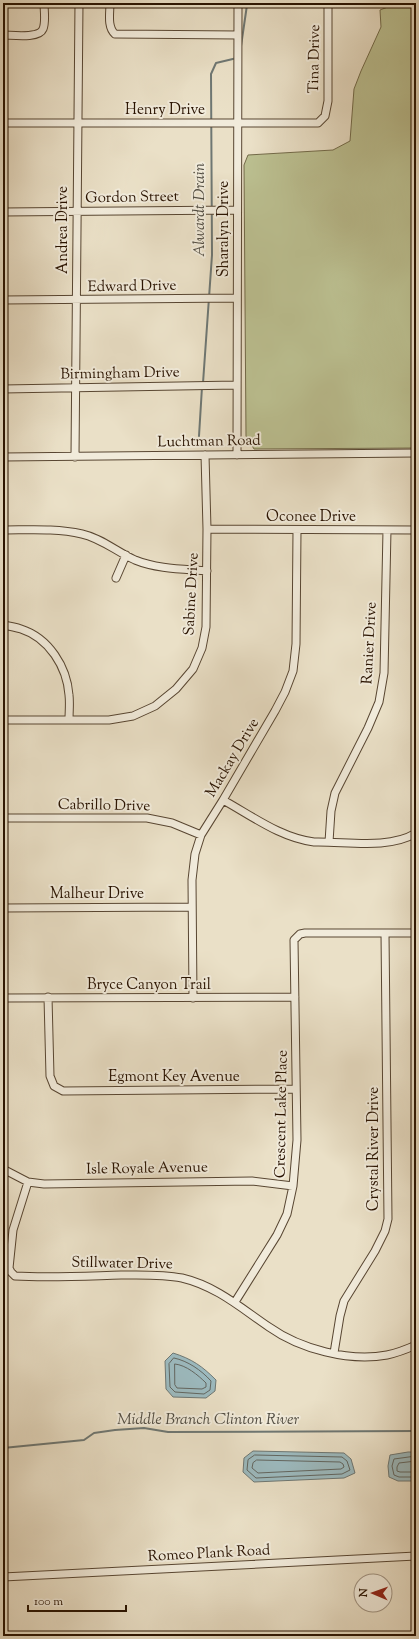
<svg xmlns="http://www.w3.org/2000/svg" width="419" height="1639" viewBox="0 0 419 1639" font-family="'Sorts Mill Goudy',serif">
  <rect width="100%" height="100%" fill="#eae0c7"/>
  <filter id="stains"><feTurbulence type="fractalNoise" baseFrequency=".005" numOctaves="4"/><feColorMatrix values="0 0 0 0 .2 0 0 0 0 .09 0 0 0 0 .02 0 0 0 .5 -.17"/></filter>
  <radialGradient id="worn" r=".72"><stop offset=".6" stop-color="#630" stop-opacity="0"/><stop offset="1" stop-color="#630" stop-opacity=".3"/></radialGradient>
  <!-- green -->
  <path fill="#bcc192" stroke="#726a49" d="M398 3H416V448L254 449 246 436 244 165 248 155 333 150 350 141 354 89 361 71 381 27 380 10Z"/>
  <!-- water -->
  <path fill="#9cbabf" stroke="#6e7773" d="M173 1353C192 1359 202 1366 216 1380L215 1391 206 1398 173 1397 166 1389 165 1361Z
    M253 1451 344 1453 351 1459 355 1473 344 1478 254 1482 243 1472 244 1458Z
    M408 1452H416V1481H398L389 1477 388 1466 390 1455Z"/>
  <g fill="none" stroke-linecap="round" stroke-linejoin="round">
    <!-- shore -->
    <path stroke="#626660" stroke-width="1" d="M174 1358C188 1361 201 1370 211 1381L210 1390 204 1394 175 1392 170 1387 169 1364Z
      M175 1364C186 1365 198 1375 206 1383V1387L202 1389 177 1388 175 1385Z
      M255 1455 342 1457 347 1461 350 1470 342 1474 256 1478 247 1470 248 1460Z
      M416 1456 394 1459 392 1466 394 1475 399 1477H416
      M257 1460 340 1462 343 1464 344 1467 341 1469 258 1473 252 1468 253 1463Z
      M416 1461 399 1463 397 1467V1471L400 1472H416"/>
    <!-- stream -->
    <path stroke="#6e7773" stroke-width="2" d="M241 46 247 5
      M203 383 212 255 211 74 216 63 237 58
      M199 436 202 387
      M3 1448 84 1440 94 1433 115 1430 144 1428 168 1432 416 1431"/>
    <defs>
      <path id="minor" d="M110 3C110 13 107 27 115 34L238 35
        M139 3H355
        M3 35C12 35 39 39 43 29 46 22 44 11 44 3
        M3 123H318L325 116 328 101V3
        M3 212 237 210
        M3 300 237 298
        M3 389 237 385
        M237 455 238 3
        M3 457 416 453
        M75 457 79 3
        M207 529 416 530
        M3 530C29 530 56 528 82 534 101 538 117 552 135 560 157 569 183 569 207 571
        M116 578 126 555
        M3 625C9 626 15 627 21 629 49 638 67 667 69 695 70 703 69 711 69 720
        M3 720H109L133 716 155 706 176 689 193 669 202 648 206 627 207 529 205 455
        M223 800C252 816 281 838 314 842 345 841 388 850 416 833
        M3 818H147L172 823 201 835
        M329 842 331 811 335 793 368 728 379 702 384 673 387 530
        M3 908 192 907
        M48 997 50 1076 54 1086 63 1091 296 1089
        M3 998 295 997
        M193 998 192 880 195 854 201 835 223 800 275 711 285 692 293 671 296 644 297 531
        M3 1169 28 1182 44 1184 252 1181 293 1186
        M28 1182 13 1230 9 1268 11 1272 15 1276C50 1278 86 1276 121 1275 141 1275 162 1274 182 1278 216 1286 241 1308 269 1327 300 1349 349 1362 387 1355 397 1353 407 1349 416 1345
        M235 1302 277 1235 287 1214 293 1186 297 1140 294 940 300 934 305 933H416
        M334 1353 340 1316 344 1301 375 1251 385 1231 388 1219 385 933
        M3 1577 416 1556"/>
    </defs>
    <!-- minor casing -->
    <use href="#minor" stroke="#584632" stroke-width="9"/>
    <!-- minor -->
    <use href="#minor" stroke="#f1ebdb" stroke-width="7"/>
  </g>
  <g text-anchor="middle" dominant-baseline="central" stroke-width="4" stroke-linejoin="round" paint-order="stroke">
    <!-- street labels -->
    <g font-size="15" fill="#281200" stroke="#f1ebdb">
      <text transform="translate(315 59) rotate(-89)">Tina Drive</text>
      <text x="165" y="110">Henry Drive</text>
      <text transform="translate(132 198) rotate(-1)">Gordon Street</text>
      <text transform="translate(224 229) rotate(-90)">Sharalyn Drive</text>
      <text transform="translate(63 230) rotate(-90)">Andrea Drive</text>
      <text transform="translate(132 287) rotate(-1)">Edward Drive</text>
      <text transform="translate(120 374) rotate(-1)">Birmingham Drive</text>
      <text transform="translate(209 442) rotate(-1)">Luchtman Road</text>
      <text x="311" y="517">Oconee Drive</text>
      <text transform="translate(192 594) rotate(-87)">Sabine Drive</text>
      <text transform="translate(370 643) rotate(-87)">Ranier Drive</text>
      <text transform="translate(233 758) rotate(-59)">Mackay Drive</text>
      <text transform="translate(104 806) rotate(1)">Cabrillo Drive</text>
      <text x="97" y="894">Malheur Drive</text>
      <text x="149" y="985">Bryce Canyon Trail</text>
      <text x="174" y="1077">Egmont Key Avenue</text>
      <text transform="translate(282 1114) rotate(-89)">Crescent Lake Place</text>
      <text transform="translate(374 1149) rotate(-90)">Crystal River Drive</text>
      <text transform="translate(147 1169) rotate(-1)">Isle Royale Avenue</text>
      <text transform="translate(122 1264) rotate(1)">Stillwater Drive</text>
      <text transform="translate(209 1554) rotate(-3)">Romeo Plank Road</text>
    </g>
    <!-- water labels -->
    <g font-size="16" font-style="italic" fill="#514d43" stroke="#f1ebdb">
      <text transform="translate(200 210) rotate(-90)">Alwardt Drain</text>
      <text x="208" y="1420">Middle Branch Clinton River</text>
    </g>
  </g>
  <!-- margin -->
  <rect width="419" height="1639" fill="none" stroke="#eae0c7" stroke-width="16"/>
  <rect x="4" y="4" width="411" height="1631" fill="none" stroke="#281200" stroke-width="2"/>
  <rect x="8" y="8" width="403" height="1623" fill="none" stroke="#281200"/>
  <!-- north arrow -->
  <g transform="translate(373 1593) rotate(272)"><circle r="19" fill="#f1ebdb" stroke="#a19483"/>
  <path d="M0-3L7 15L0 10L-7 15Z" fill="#8f2418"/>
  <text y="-6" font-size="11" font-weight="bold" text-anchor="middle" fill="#281200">N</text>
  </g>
  <!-- scale -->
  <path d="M28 1605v6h98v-6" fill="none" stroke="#281200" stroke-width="2"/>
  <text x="34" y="1605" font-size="12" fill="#281200" stroke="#f1ebdb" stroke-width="3" paint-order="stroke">100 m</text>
  <rect width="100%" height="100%" filter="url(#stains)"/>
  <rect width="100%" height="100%" fill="url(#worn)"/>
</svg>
